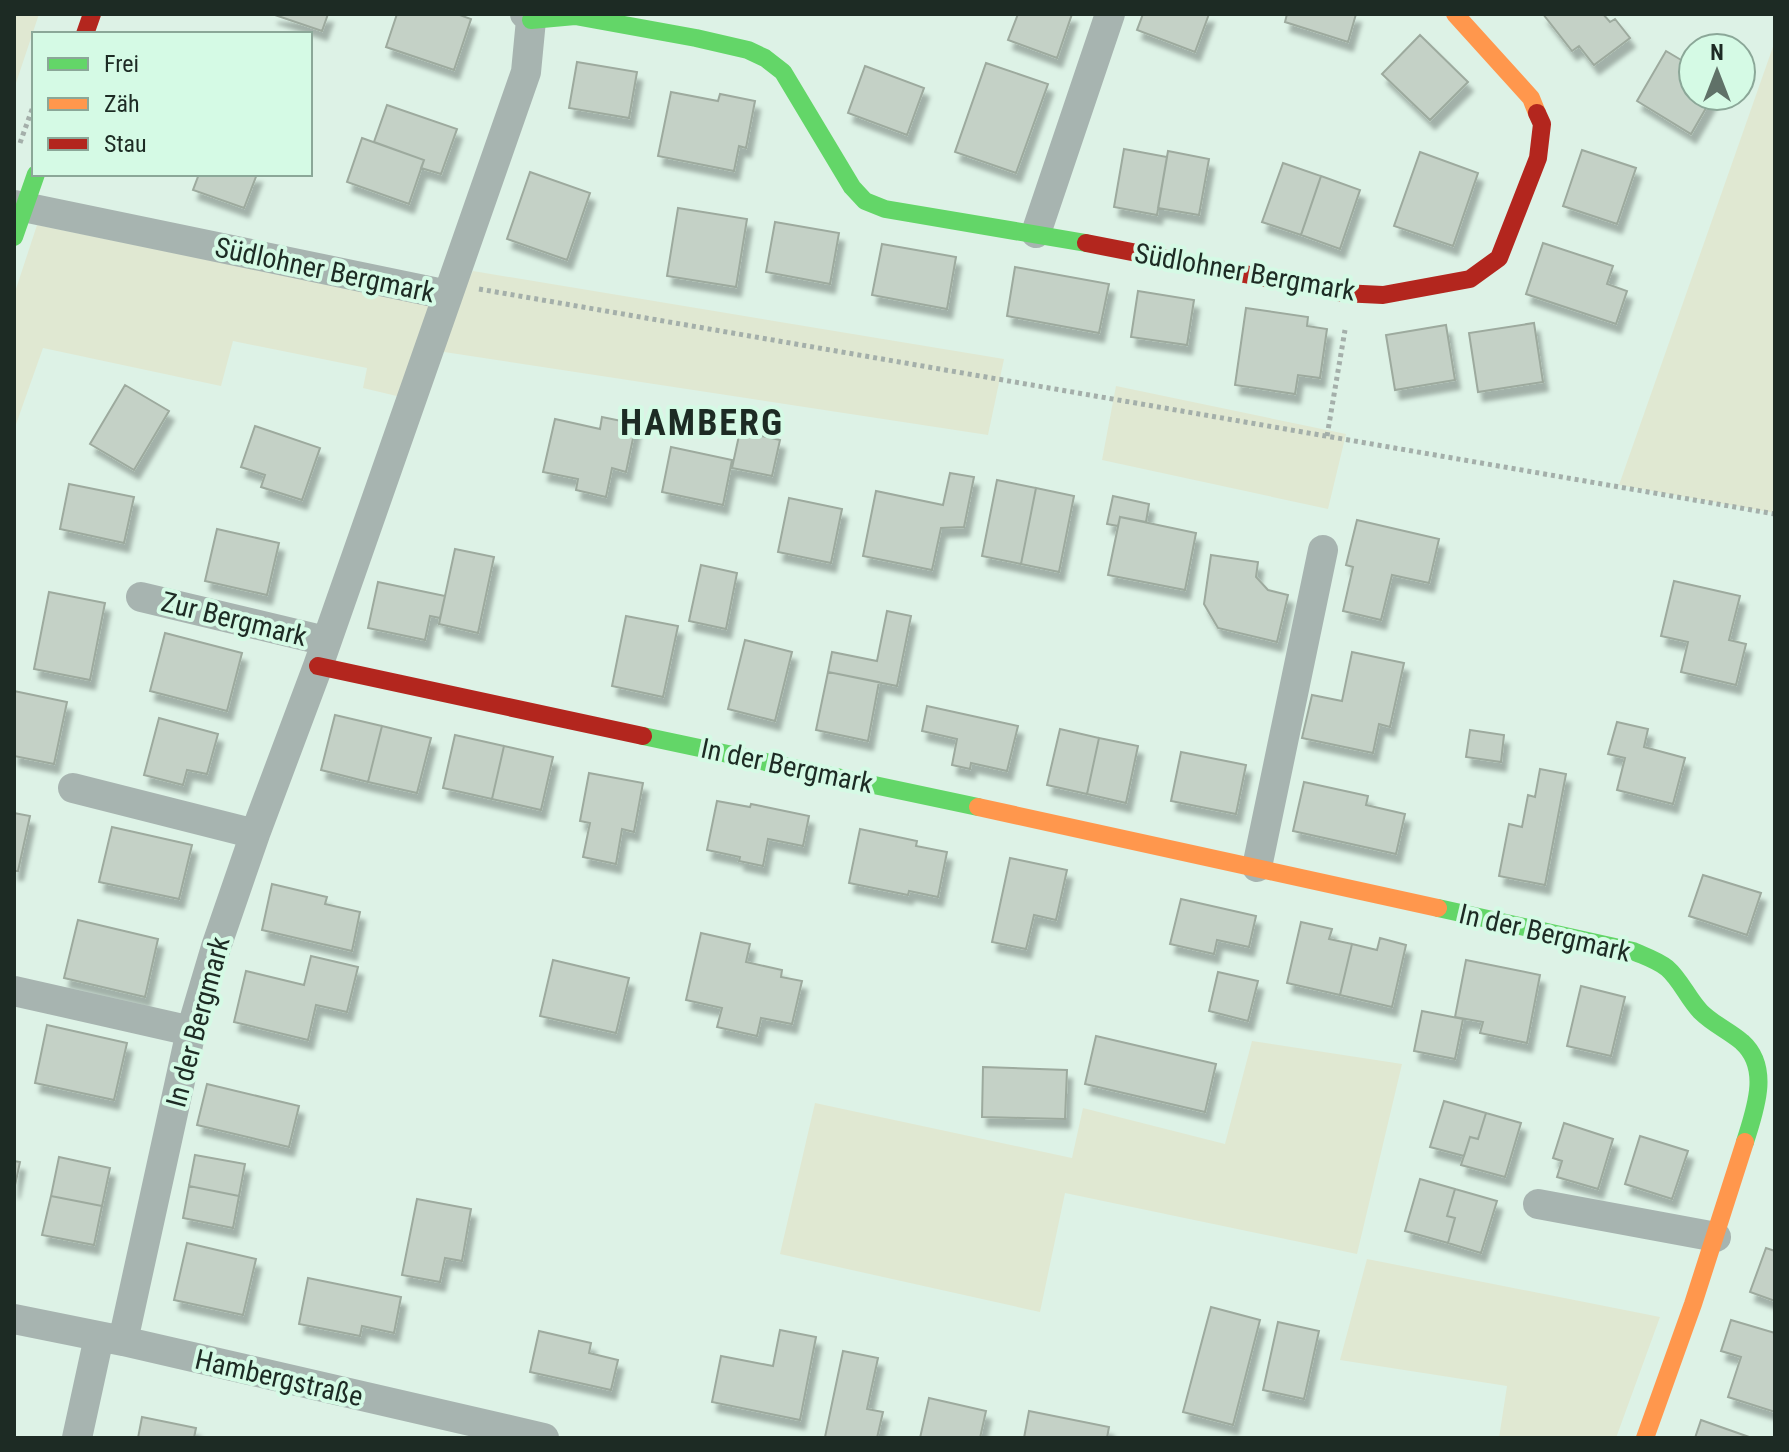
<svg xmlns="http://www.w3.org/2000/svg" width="1789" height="1452" viewBox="0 0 1789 1452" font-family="'Roboto Condensed',sans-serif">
  <defs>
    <filter id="shadow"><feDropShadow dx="5" dy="9" stdDeviation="2" flood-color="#0004"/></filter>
  </defs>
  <rect width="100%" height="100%" fill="#ddf2e6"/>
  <!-- green -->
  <path fill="#e0e8d2" d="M14 14H39L14 89Z
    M1775 41V513L1619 485Z
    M37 225 453 310 473 271 1004 359 988 435 418 348 401 397 363 388 367 368 233 341 221 386 43 348 14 430V295Z
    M1116 386 1346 434 1328 509 1102 460Z
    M1252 1041 1402 1064 1357 1254 1065 1193 1040 1312 780 1254 815 1103 1072 1158 1083 1108 1225 1144Z
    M1367 1259 1660 1317 1616 1438H1499L1507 1386 1340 1360Z"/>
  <!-- building -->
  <path fill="#c4d1c6" stroke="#9daa9e" stroke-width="2" filter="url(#shadow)" d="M272 14H328L322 31Z
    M397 14H457L471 19 454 70 386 47Z
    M1018 14H1072L1057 58 1008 40Z
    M1143 14H1209L1195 52 1137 30Z
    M1287 14H1356L1348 42 1285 22Z
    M1543 14H1603L1610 22 1615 19 1630 38 1594 65 1579 46 1572 51Z
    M1420 35 1468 82 1430 120 1382 74Z
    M1666 51 1693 67V96H1713L1691 134 1637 101Z
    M577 62 637 72 629 118 569 108Z
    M986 63 1048 84 1016 173 955 152Z
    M865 66 924 88 907 135 848 113Z
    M671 92 718 101 720 94 755 101 746 148 739 146 734 171 658 156Z
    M387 105 457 129 441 174 421 168 424 160 374 142Z
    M362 138 424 160 409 204 347 182Z
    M1124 149 1167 157 1157 215 1114 207Z
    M1582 150 1636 168 1617 224 1563 206Z
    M1168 151 1209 159 1199 215 1158 208Z
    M1420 152 1478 173 1453 246 1394 226Z
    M1283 163 1321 176 1301 235 1262 222Z
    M530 172 590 193 567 260 507 239Z
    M199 174H257L244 208 193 190Z
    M1321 176 1360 190 1340 249 1301 235Z
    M678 208 747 219 736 287 667 276Z
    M775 222 839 233 830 284 766 272Z
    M1543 243 1613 266 1607 284 1627 291 1616 324 1526 294Z
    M882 244 956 257 947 309 872 295Z
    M1015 267 1109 284 1099 333 1007 316Z
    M1138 291 1194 300 1187 345 1131 337Z
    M1246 308 1308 317 1307 326 1327 329 1320 378 1298 375 1295 394 1235 385Z
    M1534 323 1543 382 1478 392 1469 333Z
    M1446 325 1455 380 1395 390 1386 335Z
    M125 385 169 411 134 470 90 444Z
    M602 417 636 424 626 472 612 468 606 497 576 490 578 479 543 472 555 419 600 429Z
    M255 426 320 448 302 500 261 487 265 475 241 467Z
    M740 431 780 440 772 476 732 468Z
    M671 447 732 460 723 505 662 492Z
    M950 473 974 477 964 527 941 528 932 570 863 556 876 491 943 505Z
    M997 480 1036 488 1021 564 982 556Z
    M69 484 134 497 124 543 60 529Z
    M1036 488 1074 496 1059 572 1021 564Z
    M1113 496 1149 504 1146 522 1120 517 1118 526 1107 524Z
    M789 498 842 509 831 563 778 552Z
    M1120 517 1196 533 1185 590 1108 575Z
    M1357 520 1439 539 1429 583 1392 575 1381 620 1343 611 1353 567 1346 565Z
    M217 529 279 543 267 595 205 581Z
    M455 549 494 557 478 633 439 624Z
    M1211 555 1258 562 1256 577 1268 590 1288 595 1277 642 1218 628 1204 604Z
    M701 565 737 573 726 629 689 621Z
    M1674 581 1740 596 1729 640 1746 644 1736 685 1681 672 1688 642 1661 636Z
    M378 582 445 596 440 618 430 616 425 640 368 628Z
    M49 592 105 603 90 680 34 669Z
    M887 611 911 616 897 686 828 672 832 652 877 661Z
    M626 616 678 626 663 697 612 686Z
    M165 633 242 653 227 711 150 691Z
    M745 640 792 652 775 721 728 709Z
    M1352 652 1404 663 1390 727 1379 724 1373 753 1302 738 1312 695 1342 701Z
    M828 672 879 682 868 741 816 730Z
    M14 691 67 702 54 764 14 756Z
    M927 706 1018 726 1007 771 971 763 970 769 952 765 957 739 922 731Z
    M335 715 382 726 368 782 321 770Z
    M159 718 218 734 207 774 187 770 183 785 144 775Z
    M1617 722 1648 729 1644 747 1685 758 1673 804 1617 790 1625 758 1608 754Z
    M382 726 431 738 417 793 368 782Z
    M1060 729 1099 738 1087 794 1047 785Z
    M1470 730 1504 735 1501 762 1466 757Z
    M455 735 504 746 492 799 443 788Z
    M1099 738 1138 746 1126 803 1087 794Z
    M504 746 553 757 541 810 492 799Z
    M1181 752 1246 765 1236 814 1171 801Z
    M1540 769 1566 774 1545 885 1499 876 1509 824 1522 827 1528 795 1535 797Z
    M589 773 643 783 634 832 622 829 616 864 583 857 590 823 580 821Z
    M1304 782 1368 796 1366 805 1405 814 1396 854 1293 831Z
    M717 801 750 807 751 804 809 816 803 846 768 839 763 866 739 861 740 857 707 850Z
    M14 813 30 816 18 871H14Z
    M112 827 192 845 179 899 99 882Z
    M860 829 917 841 916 846 947 852 938 897 909 891 908 895 849 883Z
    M1010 858 1067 870 1056 920 1034 915 1026 949 992 942Z
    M1703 875 1761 893 1747 935 1689 916Z
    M272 884 327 897 325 904 360 912 352 951 262 930Z
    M1181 899 1256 916 1249 947 1217 940 1214 954 1170 944Z
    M78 920 158 939 145 997 64 978Z
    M1301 922 1332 929 1329 939 1352 944 1340 995 1287 983Z
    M701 933 750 944 746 962 782 970 781 977 802 981 792 1024 761 1018 757 1036 717 1027 722 1008 686 1000Z
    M1380 938 1406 945 1392 1007 1340 995 1352 944 1377 950Z
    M311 956 358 967 347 1012 316 1005 308 1040 234 1022 246 971 304 985Z
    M553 960 629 978 616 1033 540 1016Z
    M1466 960 1540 975 1527 1043 1480 1033 1483 1022 1455 1017Z
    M1218 972 1258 981 1248 1021 1209 1011Z
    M1581 986 1625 997 1611 1056 1567 1046Z
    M1422 1011 1463 1019 1455 1059 1414 1051Z
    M47 1025 127 1043 114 1100 35 1083Z
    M1096 1036 1216 1064 1205 1112 1085 1084Z
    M983 1067 1067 1070 1065 1119 982 1117Z
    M207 1084 299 1106 289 1147 197 1125Z
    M1444 1101 1486 1113 1478 1139 1470 1137 1464 1156 1430 1147Z
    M1486 1113 1521 1123 1505 1177 1461 1165 1470 1137 1478 1139Z
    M1564 1123 1613 1139 1598 1189 1557 1177 1562 1161 1553 1158Z
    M1640 1136 1688 1151 1672 1199 1625 1184Z
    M195 1155 245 1164 239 1196 189 1186Z
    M59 1157 110 1168 102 1206 51 1196Z
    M14 1161 20 1162 14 1190Z
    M1420 1179 1455 1189 1447 1216 1455 1218 1448 1243 1405 1231Z
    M189 1186 239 1196 233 1228 183 1218Z
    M1455 1189 1497 1201 1481 1253 1448 1243 1455 1218 1447 1216Z
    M51 1196 102 1206 94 1245 42 1235Z
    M417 1199 471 1209 462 1261 445 1258 440 1282 402 1275Z
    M187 1243 256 1259 243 1315 174 1300Z
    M1766 1248 1775 1251V1301L1750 1292Z
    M308 1278 401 1297 394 1333 362 1326 360 1336 299 1324Z
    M1211 1307 1260 1320 1233 1425 1183 1412Z
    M1731 1320 1775 1333V1412L1728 1397 1741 1357 1721 1351Z
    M1278 1322 1319 1331 1304 1399 1263 1390Z
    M780 1330 816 1337 800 1420 712 1402 721 1356 773 1366Z
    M539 1331 591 1343 589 1353 618 1360 611 1390 530 1372Z
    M843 1351 878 1358 867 1409 883 1412 877 1438 825 1437Z
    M929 1398 986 1411 980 1438H920Z
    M1029 1411 1109 1427 1107 1438H1024Z
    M142 1417 196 1428 194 1438H138Z
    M1701 1420 1752 1438H1695Z"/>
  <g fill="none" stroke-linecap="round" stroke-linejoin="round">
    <!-- path -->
    <path stroke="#a4afaa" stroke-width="5" stroke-dasharray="4 4" stroke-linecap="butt" d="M20 143 34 104
      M479 289 1775 514
      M1327 436 1345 330"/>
    <!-- street -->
    <path stroke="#a7b4b0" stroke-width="30" d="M14 205 448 295 526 72 531 20 525 14
      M1036 233 1110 14
      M141 597 326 641
      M73 788 255 834
      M1257 867 1323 550
      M14 991 191 1031
      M1538 1204 1716 1237
      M14 1319 123 1341 544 1438
      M123 1341 191 1031 216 947 255 834 318 666 448 295
      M77 1438 99 1337"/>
    <!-- fast -->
    <path stroke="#63d668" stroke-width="18" d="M531 20 575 16 696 38 748 50 765 58 783 72 852 187 865 201 885 209 1086 243
      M14 237 36 174
      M643 736 978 807
      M1438 908 1633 951C1644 956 1657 960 1667 968 1681 980 1688 999 1701 1012 1713 1024 1729 1031 1742 1042 1771 1068 1755 1110 1745 1142"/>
    <!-- slow -->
    <path stroke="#ff974d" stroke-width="18" d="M1455 14 1531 98 1537 113
      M978 807 1438 908
      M1645 1438 1693 1304 1745 1142"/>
    <!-- jam -->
    <path stroke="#b3261e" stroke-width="18" d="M85 34 92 14
      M1086 243 1342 293 1383 295 1470 279 1499 258 1538 158 1542 124 1537 113
      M318 666 643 736"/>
  </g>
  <g text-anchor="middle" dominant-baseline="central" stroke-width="8" stroke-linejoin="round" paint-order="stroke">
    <!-- street labels -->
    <g font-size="28" fill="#1d2b24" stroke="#d5fae5">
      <text transform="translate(325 270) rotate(12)">Südlohner Bergmark</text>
      <text transform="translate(1245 272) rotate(10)">Südlohner Bergmark</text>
      <text transform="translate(234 619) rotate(14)">Zur Bergmark</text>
      <text transform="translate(787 766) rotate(12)">In der Bergmark</text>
      <text transform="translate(1545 933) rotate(13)">In der Bergmark</text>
      <text transform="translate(198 1022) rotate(-75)">In der Bergmark</text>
      <text transform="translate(279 1378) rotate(13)">Hambergstraße</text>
    </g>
    <!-- district labels -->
    <g font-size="36" font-weight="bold" letter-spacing="2" fill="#1d2b24" stroke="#d5fae5">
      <text x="702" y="423">HAMBERG</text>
    </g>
  </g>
  <!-- border -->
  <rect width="1789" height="1452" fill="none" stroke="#1d2b24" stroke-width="32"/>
  <!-- legend -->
  <rect x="32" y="32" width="280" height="144" fill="#d5fae5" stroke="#8ba798" stroke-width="2"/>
  <rect x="48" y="58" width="40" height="12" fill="#63d668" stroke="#8ba798" stroke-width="2"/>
  <text x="104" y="72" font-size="24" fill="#1d2b24">Frei</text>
  <rect x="48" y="98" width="40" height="12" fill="#ff974d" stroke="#8ba798" stroke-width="2"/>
  <text x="104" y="112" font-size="24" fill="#1d2b24">Zäh</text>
  <rect x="48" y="138" width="40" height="12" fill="#b3261e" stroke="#8ba798" stroke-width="2"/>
  <text x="104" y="152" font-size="24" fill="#1d2b24">Stau</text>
  <!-- north arrow -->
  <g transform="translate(1717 72)"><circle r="38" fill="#d5fae5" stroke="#8ba798" stroke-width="2"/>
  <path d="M0-6L14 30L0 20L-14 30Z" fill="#607168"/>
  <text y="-12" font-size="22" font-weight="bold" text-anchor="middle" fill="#1d2b24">N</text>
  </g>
</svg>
